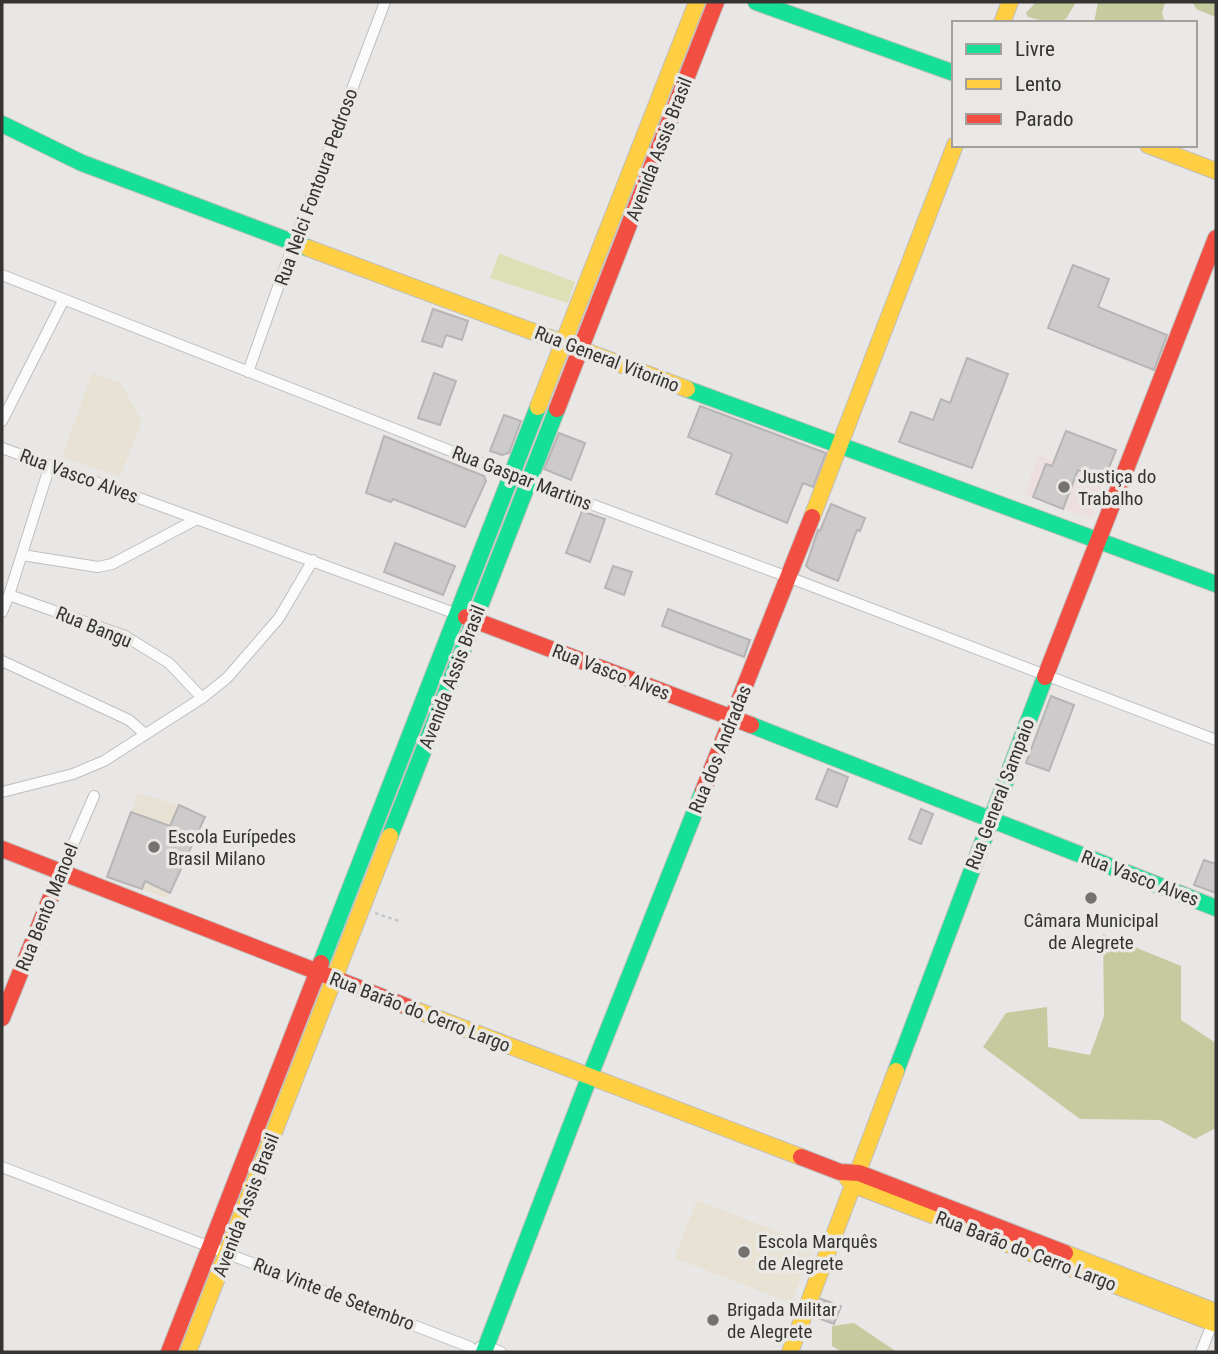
<svg xmlns="http://www.w3.org/2000/svg" width="1218" height="1354" viewBox="0 0 1218 1354" font-family="'Roboto Condensed',sans-serif">
  <rect width="100%" height="100%" fill="#e9e7e5"/>
  <!-- commercial -->
  <path fill="#eddee0" d="M1039 455 1104 480 1090 519 1024 494Z"/>
  <!-- education -->
  <path fill="#e8e2d5" d="M92 373 121 383 142 422 120 477 62 457Z
    M138 793 179 805 205 817 167 898 107 878Z
    M697 1200 814 1246 791 1303 674 1258Z"/>
  <!-- green -->
  <path fill="#dbe0b6" d="M499 253 575 282 568 303 490 278Z"/>
  <!-- forest -->
  <path fill="#c5ca9f" d="M1036 2H1076L1066 19 1052 23 1028 17 1026 13Z
    M1098 2H1165L1162 13 1165 23H1094Z
    M1193 2H1216V17L1196 9Z
    M1103 934 1181 966V1020L1216 1043V1128L1195 1139 1160 1120 1080 1119 983 1047 1006 1013 1047 1007 1048 1047 1090 1055 1104 1016Z
    M854 1323 897 1352H842L832 1346V1326Z"/>
  <!-- building -->
  <path fill="#cccaca" stroke="#b6b4b4" stroke-width="2" d="M1073 265 1109 279 1098 307 1167 335 1154 370 1048 328Z
    M433 309 468 321 462 340 446 335 442 347 422 341Z
    M967 358 1008 374 972 468 899 442 911 412 933 420 941 399 950 403Z
    M434 373 456 381 440 425 418 418Z
    M700 406 826 453 813 487 803 483 787 523 716 494 732 454 688 437Z
    M504 415 521 421 509 453 502 455 490 451Z
    M1066 431 1116 450 1104 480 1078 470 1063 509 1033 497 1046 464 1052 466Z
    M559 433 585 443 571 480 544 469Z
    M384 436 484 476 486 481 465 527 393 499 391 502 366 493Z
    M831 504 865 518 860 531 857 530 838 581 811 570 806 566 818 530 820 531Z
    M582 511 605 519 590 562 566 553Z
    M395 543 455 566 443 595 384 572Z
    M613 566 632 572 624 595 605 588Z
    M668 609 750 640 744 657 662 626Z
    M1051 696 1074 705 1049 771 1026 763Z
    M828 769 848 777 837 807 816 799Z
    M179 805 205 817 170 893 145 881 142 889 107 877 131 812 170 826Z
    M921 809 933 814 921 844 909 839Z
    M1204 860 1216 864V893L1194 885Z
    M821 1299 841 1306 834 1324 815 1317Z"/>
  <g fill="none" stroke-linecap="round" stroke-linejoin="round">
    <defs>
      <path id="street" d="M2 275 512 475 788 577 1216 740
        M248 372 294 242 385 2
        M2 421 63 301
        M2 448 457 614
        M22 555 98 567 112 564 197 519
        M9 595 125 636 169 663 202 698
        M2 612 9 595 50 465
        M2 661 129 720 145 734
        M2 792 73 774 104 761 202 698 227 678 279 618 313 560
        M61 872 94 796
        M2 1167 470 1347 476 1352
        M480 1347 486 1346 501 1352
        M1201 1352 1214 1319"/>
      <path id="fast" d="M756 2 954 73
        M2 124 82 163 308 248
        M687 389 1216 584
        M751 725 1216 908
        M390 836 557 409
        M321 963 538 407
        M896 1071 1045 677
        M484 1352 589 1078 703 791"/>
      <path id="slow" d="M1002 23 1010 2
        M1148 145 1216 171
        M308 248 687 389
        M538 407 697 2
        M812 517 955 145
        M413 1009 801 1157
        M847 1178 854 1185 1216 1324
        M1065 1253 1216 1312
        M188 1352 390 836
        M790 1352 896 1071"/>
      <path id="jam" d="M557 409 716 2
        M466 617 751 725
        M1045 677 1216 238
        M703 791 812 517
        M2 849 413 1009
        M2 1018 61 872
        M801 1157 840 1172 859 1173 1065 1253
        M169 1352 321 963"/>
    </defs>
    <!-- street casing -->
    <use href="#street" stroke="#c0bebd" stroke-width="12"/>
    <!-- fast casing -->
    <use href="#fast" stroke="#c0bebd" stroke-width="18"/>
    <!-- slow casing -->
    <use href="#slow" stroke="#c0bebd" stroke-width="18"/>
    <!-- jam casing -->
    <use href="#jam" stroke="#c0bebd" stroke-width="18"/>
    <!-- path -->
    <path stroke="#c5c5c5" stroke-width="2.5" stroke-dasharray="3.5 3.5" stroke-linecap="butt" d="M375 913 399 921"/>
    <!-- street -->
    <use href="#street" stroke="#fcfbfb" stroke-width="10"/>
    <!-- fast -->
    <use href="#fast" stroke="#16e098" stroke-width="16"/>
    <!-- slow -->
    <use href="#slow" stroke="#ffcf43" stroke-width="16"/>
    <!-- jam -->
    <use href="#jam" stroke="#f24e42" stroke-width="16"/>
  </g>
  <!-- markers -->
  <g fill="#747371" stroke="#eae8e4" stroke-width="2.5">
    <circle cx="1064" cy="487" r="7"/>
    <circle cx="154" cy="847" r="7"/>
    <circle cx="1091" cy="898" r="7"/>
    <circle cx="744" cy="1252" r="7"/>
    <circle cx="713" cy="1320" r="7"/>
  </g>
  <g text-anchor="middle" dominant-baseline="central" stroke-width="7" stroke-linejoin="round" paint-order="stroke">
    <!-- street labels -->
    <g font-size="19" fill="#353433" stroke="#eae8e4">
      <text transform="translate(659 149) rotate(-69)">Avenida Assis Brasil</text>
      <text transform="translate(316 187) rotate(-70)">Rua Nelci Fontoura Pedroso</text>
      <text transform="translate(607 359) rotate(21)">Rua General Vitorino</text>
      <text transform="translate(79 476) rotate(20)">Rua Vasco Alves</text>
      <text transform="translate(522 478) rotate(21)">Rua Gaspar Martins</text>
      <text transform="translate(94 627) rotate(22)">Rua Bangu</text>
      <text transform="translate(611 672) rotate(21)">Rua Vasco Alves</text>
      <text transform="translate(452 677) rotate(-69)">Avenida Assis Brasil</text>
      <text transform="translate(720 749) rotate(-68)">Rua dos Andradas</text>
      <text transform="translate(1000 794) rotate(-69)">Rua General Sampaio</text>
      <text transform="translate(1140 878) rotate(21)">Rua Vasco Alves</text>
      <text transform="translate(47 907) rotate(-68)">Rua Bento Manoel</text>
      <text transform="translate(420 1012) rotate(21)">Rua Barão do Cerro Largo</text>
      <text transform="translate(246 1205) rotate(-69)">Avenida Assis Brasil</text>
      <text transform="translate(1026 1251) rotate(21)">Rua Barão do Cerro Largo</text>
      <text transform="translate(334 1294) rotate(21)">Rua Vinte de Setembro</text>
    </g>
    <!-- poi labels -->
    <g font-size="19" fill="#353433" stroke="#eae8e4" text-anchor="start">
      <text x="1078" y="476">Justiça do<tspan x="1078" dy="22">Trabalho</tspan></text>
      <text x="168" y="836">Escola Eurípedes<tspan x="168" dy="22">Brasil Milano</tspan></text>
      <text x="1091" y="920" text-anchor="middle">Câmara Municipal<tspan x="1091" dy="22">de Alegrete</tspan></text>
      <text x="758" y="1241">Escola Marquês<tspan x="758" dy="22">de Alegrete</tspan></text>
      <text x="727" y="1309">Brigada Militar<tspan x="727" dy="22">de Alegrete</tspan></text>
    </g>
  </g>
  <!-- border -->
  <rect width="1218" height="1354" fill="none" stroke="#353433" stroke-width="7"/>
  <!-- legend -->
  <rect x="952" y="21" width="245" height="126" fill="#eae8e4" stroke="#a2a09d" stroke-width="2"/>
  <rect x="966" y="44" width="35" height="10" fill="#16e098" stroke="#a2a09d" stroke-width="2"/>
  <text x="1015" y="56" font-size="21" fill="#353433">Livre</text>
  <rect x="966" y="79" width="35" height="10" fill="#ffcf43" stroke="#a2a09d" stroke-width="2"/>
  <text x="1015" y="91" font-size="21" fill="#353433">Lento</text>
  <rect x="966" y="114" width="35" height="10" fill="#f24e42" stroke="#a2a09d" stroke-width="2"/>
  <text x="1015" y="126" font-size="21" fill="#353433">Parado</text>
</svg>
